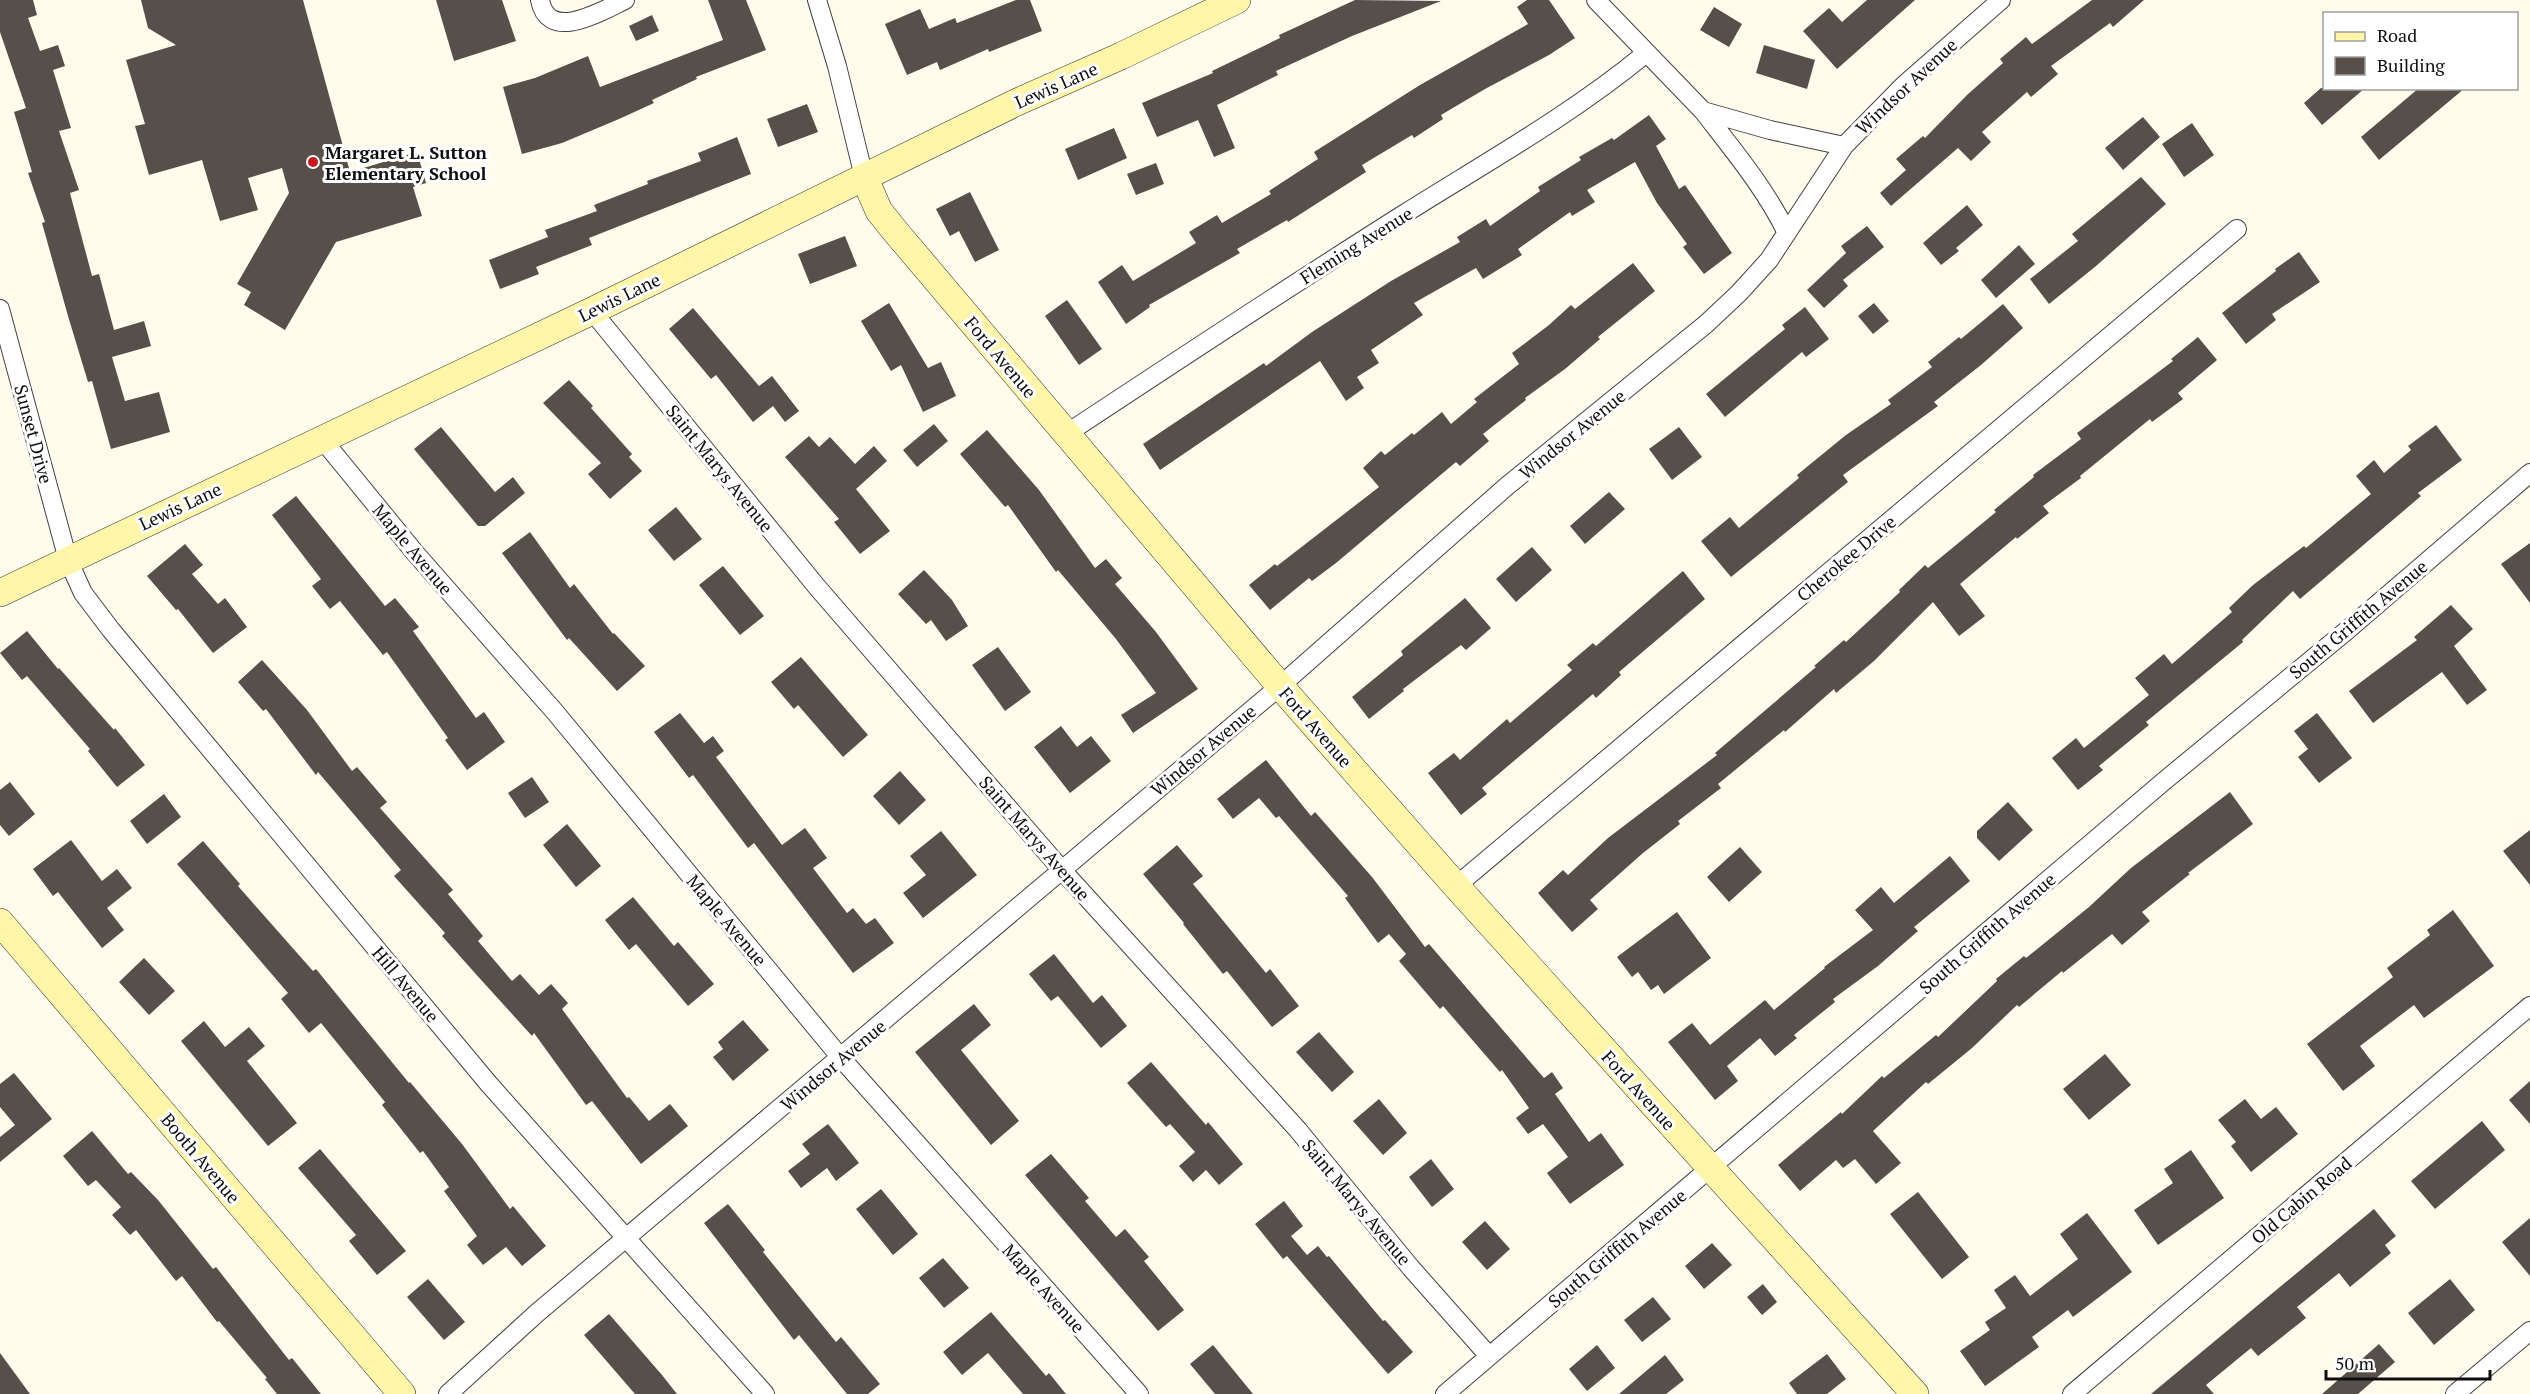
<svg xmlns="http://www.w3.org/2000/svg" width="2530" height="1394" viewBox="0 0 2530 1394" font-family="'PT Serif',serif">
  <rect width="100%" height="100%" fill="#fffcee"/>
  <!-- building -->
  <path fill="#574f49" d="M0 0H33L37 15 28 18 40 51 58 45 65 66 53 70 71 128 59 131 79 190 70 193 92 276 99 274 114 330 144 321 151 346 112 357 125 401 159 392 170 432 111 449 92 381 88 382 68 316 42 223 45 222 28 173 32 172 14 112 26 108 0 32Z
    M141 0H303L350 172 417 152 426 183 413 187 422 216 336 242 285 330 244 305 251 292 237 284 289 193 282 168 248 178 258 210 220 221 202 160 149 175 135 126 145 124 126 60 176 45 148 28Z
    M436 0H502L516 41 454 61Z
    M708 0H746L766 50 696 77 697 79 652 100 654 103 619 119 562 143 522 154 503 87 535 78 588 56 600 87 723 40Z
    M1016 0H1030L1042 31 989 52 988 49 940 70 937 62 907 75 885 24 920 9 929 29 955 18 957 23Z
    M1355 0 1441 1 1352 36 1276 71 1278 75 1217 105 1235 148 1214 157 1198 120 1157 137 1142 103 1213 73 1212 71 1280 38 1279 35Z
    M1527 0H1549L1575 38 1549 55 1485 89 1441 115 1443 119 1414 138 1412 135 1362 165 1366 172 1288 222 1287 220 1237 249 1240 253 1149 305 1150 307 1126 324 1098 282 1122 265 1133 281 1196 243 1189 232 1217 215 1222 223 1271 194 1269 191 1318 159 1314 152 1420 85 1528 24 1517 7Z
    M1867 0H1915L1837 69 1803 31 1829 8 1842 22Z
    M2092 0H2144L2113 27 2110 23 2051 66 2058 74 2031 97 2027 92 1982 132 1991 142 1971 161 1958 148 1891 206 1880 193 1906 170 1896 159 1923 136 1925 138 1967 95 2003 63 2000 59 2026 37 2032 44Z
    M1714 7 1742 24 1729 47 1700 30Z
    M652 15 659 31 636 41 629 26Z
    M1764 45 1815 60 1807 89 1756 73Z
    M2321 88H2365L2322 125 2304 103Z
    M2419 88H2465L2379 160 2361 137Z
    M807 104 818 132 778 147 767 119Z
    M1649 115 1666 139 1656 146 1679 189 1685 185 1732 253 1704 274 1683 247 1687 244 1657 203 1635 162 1587 190 1595 202 1572 216 1570 212 1518 249 1522 255 1483 279 1476 268 1414 303 1423 315 1371 350 1379 363 1357 377 1364 388 1346 401 1320 361 1160 470 1143 444 1264 363 1266 366 1312 332 1391 281 1460 242 1457 237 1486 219 1490 226 1540 191 1538 187 1581 160 1579 157 1612 138 1614 140Z
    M2143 117 2160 137 2123 170 2105 148Z
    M2192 123 2214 155 2184 177 2162 144Z
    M1114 128 1127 158 1078 180 1065 149Z
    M737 137 751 174 589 238 592 245 536 267 539 274 500 289 489 260 548 237 545 230 597 211 594 205 648 184 647 181 701 161 698 153Z
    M1156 163 1164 184 1136 195 1127 174Z
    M2141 177 2166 204 2096 266 2049 304 2030 279 2078 241 2072 234Z
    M970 192 999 250 975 262 959 231 950 236 936 209Z
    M1967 205 1983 225 1956 248 1959 251 1941 265 1923 243Z
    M1867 226 1884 247 1843 280 1848 286 1824 308 1807 290 1846 253 1841 246Z
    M845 236 857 266 810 284 798 254Z
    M2019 245 2035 264 1996 298 1981 280Z
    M2299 252 2320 282 2272 314 2276 320 2246 344 2222 313 2276 271 2275 269Z
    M1633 263 1655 291 1598 337 1600 339 1565 369 1525 398 1526 400 1483 434 1489 441 1460 466 1456 462 1336 563 1312 581 1309 578 1270 610 1249 585 1275 564 1277 566 1379 487 1363 468 1381 451 1385 455 1412 433 1414 435 1442 412 1451 424 1477 402 1474 399 1519 364 1512 353 1549 325 1571 305 1575 309Z
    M1067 300 1102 349 1079 365 1045 316Z
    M889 303 928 368 941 362 956 396 923 412 901 365 891 371 861 321Z
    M1874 303 1889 321 1873 334 1858 316Z
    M2003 304 2023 328 1981 365 1934 402 1938 406 1843 475 1848 482 1731 577 1701 541 1730 517 1739 528 1799 478 1797 475 1846 435 1891 404 1888 400 1932 367 1928 362 1959 337 1961 339Z
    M1805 307 1829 339 1806 357 1802 352 1725 417 1706 394 1785 329 1782 325Z
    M693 308 759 386 772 376 799 411 785 422 773 406 753 422 716 375 711 379 669 329Z
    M2198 337 2217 360 2178 393 2183 399 2152 422 2150 419 2080 476 2081 478 2043 506 2049 513 2017 539 2016 537 1960 584 1985 616 1959 636 1933 602 1874 661 1836 693 1834 689 1785 732 1784 730 1718 784 1721 788 1678 821 1680 824 1643 853 1590 900 1598 909 1572 932 1538 893 1563 870 1568 875 1608 838 1717 755 1715 753 1816 667 1814 666 1844 640 1846 642 1900 592 1899 590 1925 565 1928 568 1996 512 1994 510 2034 477 2033 475 2081 439 2077 433 2173 361 2171 359Z
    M569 380 593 406 591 408 632 454 629 457 642 471 610 499 588 474 601 463 543 403Z
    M934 424 948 441 917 467 903 450Z
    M2436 425 2462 460 2418 493 2421 496 2300 599 2293 591 2242 640 2243 642 2146 722 2149 725 2099 766 2103 770 2078 790 2052 758 2076 738 2084 748 2149 695 2135 678 2164 654 2172 664 2232 612 2229 608 2253 585 2304 546 2306 548 2371 494 2356 476 2374 460 2384 473 2411 450 2408 446Z
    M441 427 495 492 513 477 525 493 485 526H478L414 449Z
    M1679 427 1702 457 1672 480 1649 449Z
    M987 430 1039 490 1095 568 1106 559 1122 578 1115 584 1156 632 1198 689 1133 733 1121 715 1156 693 1116 639 1058 570 1056 572 1008 505 1005 507 960 454Z
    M809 436 819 447 830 437 855 464 874 446 887 461 856 489 890 531 860 554 834 522 839 519 785 457Z
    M1609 492 1625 509 1585 544 1570 526Z
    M296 496 385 606 395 598 419 627 413 631 476 718 484 712 505 742 467 770 445 740 448 738 387 652 383 655 340 601 330 609 312 586 321 579 272 515Z
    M676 507 702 539 674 561 648 530Z
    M530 532 570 588 574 584 613 634 614 633 645 666 617 691 569 638 567 640 502 553Z
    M2530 543V603L2501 564Z
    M185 544 203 565 192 574 218 604 225 598 247 627 213 653 178 609 176 610 147 576Z
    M1532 547 1552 570 1516 602 1496 579Z
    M723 566 764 616 740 635 699 585Z
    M924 570 952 600 968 626 946 641 931 620 926 624 898 594Z
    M1683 571 1705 599 1619 672 1621 675 1596 698 1593 694 1482 788 1487 794 1461 815 1428 773 1454 753 1460 760 1507 719 1510 723 1572 670 1567 665 1593 643 1596 646Z
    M1465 598 1491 628 1466 650 1461 645 1403 689 1404 691 1369 719 1352 697 1403 655 1401 651Z
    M2451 605 2473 629 2454 646 2487 690 2467 705 2442 672 2373 723 2349 691 2417 640 2414 637Z
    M27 631 58 669 59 668 114 730 115 728 145 765 117 787 88 751 90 749 27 676 22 680 0 653Z
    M998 647 1031 692 1005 711 972 665Z
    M801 657 868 735 843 757 798 705 794 709 771 682Z
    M262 660 307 710 352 771 357 767 387 802 380 808 453 890 448 894 483 936 478 941 512 981 520 974 539 995 551 984 568 1003 562 1009 627 1098 629 1097 649 1121 670 1104 688 1126 641 1164 592 1101 586 1105 534 1033 532 1036 474 972 442 936 445 933 394 876 401 870 318 772 316 775 266 709 263 711 238 682Z
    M680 713 704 743 713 736 724 751 716 757 782 845 805 828 827 858 813 868 847 913 853 908 866 924 875 918 894 943 853 973 754 843 748 848 693 775 689 778 654 732Z
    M2317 713 2352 758 2319 783 2298 757 2308 749 2294 731Z
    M1061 726 1077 747 1091 736 1111 761 1070 793 1034 747Z
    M1266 760 1311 816 1315 812 1372 877 1425 947 1429 944 1544 1078 1552 1072 1563 1088 1555 1094 1589 1142 1601 1133 1624 1165 1570 1204 1547 1173 1568 1157 1543 1124 1528 1134 1516 1118 1529 1108 1502 1070 1500 1072 1443 1006 1440 1009 1399 961 1406 954 1389 934 1378 943 1345 898 1348 896 1279 816 1276 818 1259 798 1233 819 1217 799Z
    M900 771 926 800 899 825 873 796Z
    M532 777 549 802 525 818 508 793Z
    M10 782 35 814 9 836 0 825V790Z
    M2230 792 2253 824 2188 873 2190 874 2142 912 2150 921 2122 945 2112 934 2063 973 2062 971 2019 1007 2017 1005 1972 1048 1928 1084 1926 1082 1873 1131 1901 1163 1876 1184 1855 1159 1843 1168 1836 1160 1800 1191 1778 1165 1841 1112 1842 1114 1882 1076 1884 1078 1936 1035 1938 1037 1997 981 1996 979 2024 956 2026 958 2089 907 2131 868Z
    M164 794 181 817 147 844 130 821Z
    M2008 802 2033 830 1999 861 1977 838V831Z
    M567 824 601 866 576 887 543 845Z
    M2530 830V885L2503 851Z
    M941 831 977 875 923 918 903 893 926 875 910 856Z
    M71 840 102 881 117 869 132 888 107 908 124 930 102 948 58 892 53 896 33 869Z
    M203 841 240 884 238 886 313 971 316 969 409 1083 410 1082 462 1144 510 1209 513 1206 546 1246 522 1266 506 1247 483 1265 467 1245 477 1236 444 1191 449 1187 423 1151 420 1153 382 1105 385 1102 321 1023 309 1033 281 999 288 993 177 864Z
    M1177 845 1203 876 1193 884 1266 973 1270 969 1299 1006 1272 1027 1227 971 1223 974 1183 924 1184 923 1143 874Z
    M1740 847 1762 872 1729 902 1707 877Z
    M1950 856 1970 881 1914 927 1918 931 1878 966 1833 999 1835 1002 1794 1035 1797 1038 1775 1056 1760 1038 1727 1066 1738 1081 1715 1100 1668 1042 1692 1023 1710 1045 1765 1000 1774 1010 1825 968 1824 967 1873 930 1855 910 1881 887 1894 903Z
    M633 897 674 946 678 942 714 984 688 1006 636 944 629 950 605 920Z
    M2453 910 2494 966 2424 1018 2414 1005 2360 1046 2375 1066 2343 1091 2307 1044 2393 977 2387 968 2430 935 2427 930Z
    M1677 912 1711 958 1664 994 1658 985 1651 990 1638 972 1632 977 1617 957Z
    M1054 954 1093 1003 1102 995 1127 1026 1101 1048 1058 996 1051 1001 1029 974Z
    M144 958 175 991 149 1015 119 982Z
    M974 1004 991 1025 961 1050 1019 1121 991 1145 915 1052Z
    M743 1020 769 1050 733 1081 713 1057 723 1049 718 1042Z
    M204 1021 225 1047 249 1027 265 1046 247 1061 297 1123 268 1146 181 1041Z
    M1319 1032 1354 1072 1332 1092 1296 1052Z
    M2105 1054 2131 1085 2089 1120 2063 1089Z
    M1151 1062 1206 1125 1208 1122 1243 1164 1219 1185 1206 1170 1193 1182 1179 1166 1195 1152 1170 1124 1166 1127 1127 1083Z
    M14 1073 52 1119 0 1162V1137L15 1125 0 1107V1084Z
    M2530 1081V1124L2509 1100Z
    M1379 1099 1407 1133 1383 1155 1353 1121Z
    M2245 1099 2261 1119 2276 1107 2298 1134 2251 1172 2231 1146 2236 1142 2218 1120Z
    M2482 1121 2505 1150 2435 1209 2411 1181Z
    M828 1124 859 1163 836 1181 827 1168 801 1188 788 1171 810 1154 802 1144Z
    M92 1131 128 1174 131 1172 158 1200 213 1269 216 1267 289 1360 292 1358 321 1394H277L265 1379 267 1378 219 1321 217 1322 182 1276 176 1281 136 1230 130 1235 112 1215 121 1207 96 1180 88 1186 63 1156Z
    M320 1149 406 1251 377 1275 349 1241 356 1235 298 1168Z
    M2191 1150 2224 1198 2158 1245 2134 1210 2173 1183 2164 1169Z
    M1051 1154 1089 1198 1085 1201 1116 1237 1125 1229 1149 1257 1144 1261 1184 1310 1158 1331 1025 1175Z
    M1431 1159 1454 1189 1432 1207 1409 1177Z
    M881 1189 918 1234 893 1255 856 1209Z
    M1918 1192 1969 1257 1942 1279 1890 1214Z
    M1284 1201 1303 1226 1291 1236 1307 1255 1318 1246 1327 1257 1329 1256 1383 1321 1385 1320 1413 1352 1388 1374 1287 1256 1283 1259 1255 1224Z
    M728 1204 765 1250 763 1252 836 1342 841 1337 880 1384 868 1394H847L799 1335 794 1340 704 1223Z
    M2374 1209 2396 1236 2385 1245 2391 1253 2350 1287 2339 1273 2297 1307 2306 1318 2258 1356 2251 1348 2206 1385 2214 1394H2151Z
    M2087 1213 2132 1272 2073 1317 2068 1310 2032 1337 2039 1347 1985 1386 1960 1351 1990 1330 1985 1322 2006 1308 1994 1290 2015 1275 2030 1296 2078 1259 2060 1234Z
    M2530 1218V1276L2502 1242Z
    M1485 1221 1510 1249 1487 1270 1462 1242Z
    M1712 1243 1732 1265 1704 1289 1685 1266Z
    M943 1258 969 1288 944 1308 919 1278Z
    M428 1279 465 1322 444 1340 407 1297Z
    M2450 1279 2475 1310 2434 1345 2408 1313Z
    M1763 1284 1777 1302 1762 1315 1747 1297Z
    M1653 1297 1671 1319 1642 1342 1624 1320Z
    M991 1312 1046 1376 1049 1373 1066 1394H1023L988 1353 962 1375 943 1352Z
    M609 1314 662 1375 677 1394H635L584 1335Z
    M2379 1344 2395 1362 2358 1394H2322Z
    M1213 1345 1253 1394H1215L1190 1364Z
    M1597 1345 1615 1368 1587 1391 1569 1369Z
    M0 1353 30 1394H0Z
    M1827 1354 1846 1379 1827 1394H1797L1789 1383Z
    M1665 1355 1684 1380 1666 1394H1619Z"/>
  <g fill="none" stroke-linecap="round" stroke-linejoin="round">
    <defs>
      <path id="street" d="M540 0C548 43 600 12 625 0
        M817 0 837 66 864 177
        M1596 0 1703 111 1770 130 1844 146
        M1703 111C1733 150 1765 188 1787 233
        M0 309 68 560 83 593 111 630 488 1083 765 1394
        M592 311 817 587 1061 869 1298 1130 1411 1268 1489 1356
        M1066 434C1178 360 1290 286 1404 214 1485 163 1571 115 1645 54
        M322 439 416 554 555 712 841 1058 1139 1394
        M1456 886 2237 229
        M448 1394 537 1313 1280 686 1507 486 1706 324 1739 293 1769 260 1844 146 1904 85 2001 0
        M1445 1394 2163 782 2345 632 2530 473
        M2072 1394 2530 1006
        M2455 1394 2530 1331"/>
      <path id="secondary" d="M864 177 879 211 895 231 1280 686 1456 886 1915 1394
        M0 593 592 311 1015 103 1121 56 1237 0
        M0 922 402 1394"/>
    </defs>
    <!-- street casing -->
    <use href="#street" stroke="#414141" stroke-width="20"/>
    <!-- secondary casing -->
    <use href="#secondary" stroke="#303030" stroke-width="28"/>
    <!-- street -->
    <use href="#street" stroke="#fff" stroke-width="18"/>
    <!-- secondary -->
    <use href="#secondary" stroke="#fff6a9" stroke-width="27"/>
  </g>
  <!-- markers -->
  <circle fill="#cc171e" stroke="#fff" stroke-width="2" cx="313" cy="162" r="6"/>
  <g text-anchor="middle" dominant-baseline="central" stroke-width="6" stroke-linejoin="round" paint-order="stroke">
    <!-- street labels -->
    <g font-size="18" fill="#0e0e0e" stroke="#fff">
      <text transform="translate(1056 85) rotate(-24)">Lewis Lane</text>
      <text transform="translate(1906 86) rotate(-43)">Windsor Avenue</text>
      <text transform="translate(1356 245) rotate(-32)">Fleming Avenue</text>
      <text transform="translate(619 297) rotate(-26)">Lewis Lane</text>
      <text transform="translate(1001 357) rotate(50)">Ford Avenue</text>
      <text transform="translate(34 434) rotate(75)">Sunset Drive</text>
      <text transform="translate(1572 434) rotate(-39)">Windsor Avenue</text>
      <text transform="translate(720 468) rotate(51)">Saint Marys Avenue</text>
      <text transform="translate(180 506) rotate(-25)">Lewis Lane</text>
      <text transform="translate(413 549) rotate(50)">Maple Avenue</text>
      <text transform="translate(1846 558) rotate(-40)">Cherokee Drive</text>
      <text transform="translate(2358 619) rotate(-40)">South Griffith Avenue</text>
      <text transform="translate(1316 727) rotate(49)">Ford Avenue</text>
      <text transform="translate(1203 750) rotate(-40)">Windsor Avenue</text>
      <text transform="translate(1035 838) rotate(49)">Saint Marys Avenue</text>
      <text transform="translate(727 920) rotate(50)">Maple Avenue</text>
      <text transform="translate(1987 933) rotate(-41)">South Griffith Avenue</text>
      <text transform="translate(406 984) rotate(50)">Hill Avenue</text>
      <text transform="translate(833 1065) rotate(-40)">Windsor Avenue</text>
      <text transform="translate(1639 1090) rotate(48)">Ford Avenue</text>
      <text transform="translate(201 1158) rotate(50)">Booth Avenue</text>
      <text transform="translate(2301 1200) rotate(-40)">Old Cabin Road</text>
      <text transform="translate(1357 1202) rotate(50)">Saint Marys Avenue</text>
      <text transform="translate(1617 1248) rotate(-40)">South Griffith Avenue</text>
      <text transform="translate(1044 1288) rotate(48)">Maple Avenue</text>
    </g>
    <!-- poi labels -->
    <g font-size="18" font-weight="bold" fill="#0e0e0e" stroke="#fff" text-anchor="start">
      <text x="325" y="152">Margaret L. Sutton<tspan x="325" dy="21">Elementary School</tspan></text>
    </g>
  </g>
  <!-- legend -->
  <rect x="2323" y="12" width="195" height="78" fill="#ffffff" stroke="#9f9f9f" stroke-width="1.5"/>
  <rect x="2335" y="32" width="30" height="9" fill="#fff6a9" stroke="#9f9f9f" stroke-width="1.5"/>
  <text x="2377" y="42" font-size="18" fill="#0e0e0e">Road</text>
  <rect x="2335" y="57" width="30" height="18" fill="#574f49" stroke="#9f9f9f" stroke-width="1.5"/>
  <text x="2377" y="72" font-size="18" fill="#0e0e0e">Building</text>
  <!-- scale -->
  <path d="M2326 1370v9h164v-9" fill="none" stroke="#0e0e0e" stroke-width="3"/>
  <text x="2335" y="1370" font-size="18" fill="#0e0e0e" stroke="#ffffff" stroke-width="4.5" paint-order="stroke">50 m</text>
</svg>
